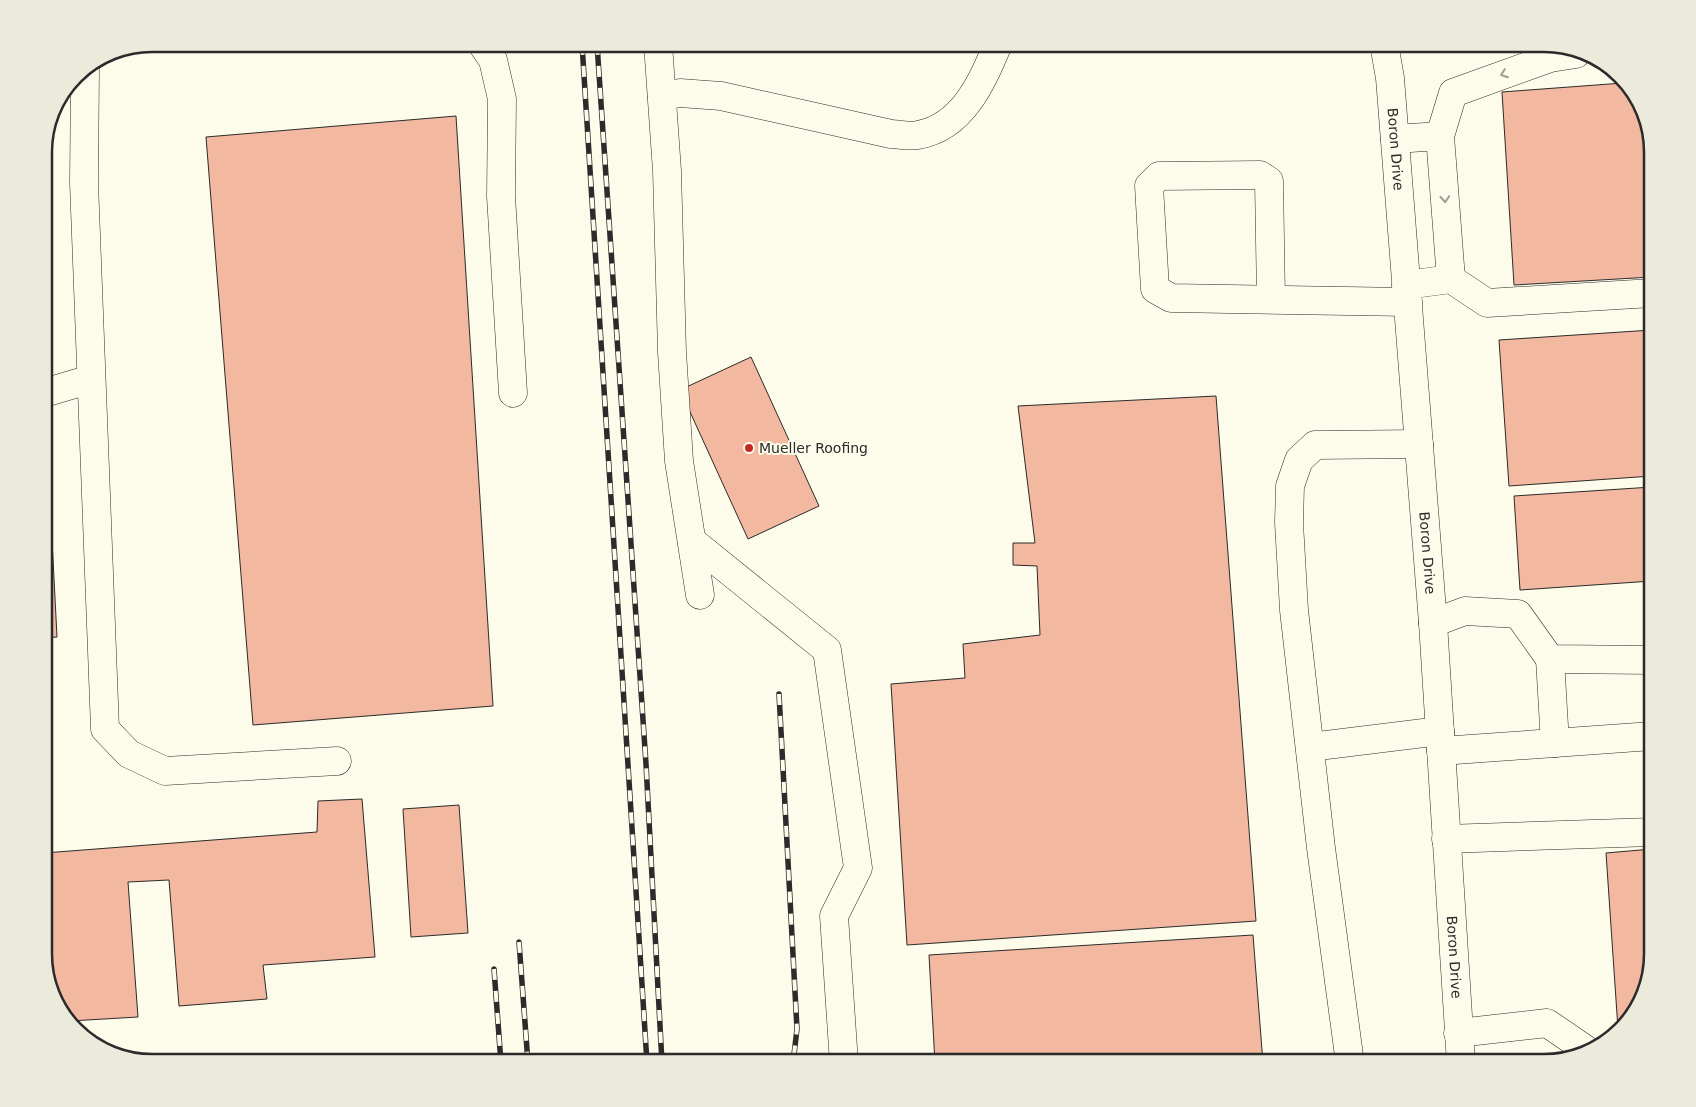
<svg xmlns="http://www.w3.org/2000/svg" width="1696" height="1107" viewBox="0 0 1696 1107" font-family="'DejaVu Sans',sans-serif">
  <rect width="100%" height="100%" fill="#fdfbea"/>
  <!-- building -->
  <path fill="#f2b8a0" stroke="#2b2b2b" d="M1623 83 1638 98 1652 152V277L1514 285 1502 92Z
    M456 116 493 706 253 725 206 137Z
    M1652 330V476L1509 486 1499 340Z
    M751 357 819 506 748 539 680 390Z
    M1216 396 1256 921 907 945 891 684 965 678 963 644 1040 635 1037 566 1013 565V543H1035L1018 406Z
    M44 481H49L57 637 44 638Z
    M1652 487V581L1520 590 1514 496Z
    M44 703H46L49 759H44Z
    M362 799 375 957 263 965 267 999 179 1006 169 880 128 882 138 1017 70 1021 58 1009 44 961V853L317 832 318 801Z
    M459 805 468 933 411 937 403 809Z
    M1652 849V955L1634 1015 1618 1029 1606 853Z
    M1253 935 1263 1063H935L929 955Z"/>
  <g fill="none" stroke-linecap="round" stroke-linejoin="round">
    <defs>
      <g id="minor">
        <path d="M482 44 493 60 502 99 501 196 513 393"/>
        <path d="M658 44 667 171 672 352 679 461 700 595"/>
        <path id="s1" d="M1384 44 1390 78 1433 623 1461 1063"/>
        <path d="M85 69 84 183 105 729 129 754 165 771 337 761"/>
        <path d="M662 96 680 93 721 96 891 134C899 134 910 137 918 135 963 127 982 82 998 44"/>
        <path d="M1395 139 1440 136"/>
        <path d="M1451 279 1440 136 1453 93 1550 58 1576 54"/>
        <path d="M1406 285 1451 279 1487 303 1652 293"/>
        <path d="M1271 299 1269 181 1260 175 1159 176 1149 186 1155 289 1171 298 1408 302"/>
        <path d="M44 393 91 379"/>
        <path d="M692 541 827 650 858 868 834 916 844 1063"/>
        <path d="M1433 623 1465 611 1518 614 1550 659 1652 660"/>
        <path d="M1550 659 1555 743"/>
        <path d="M1310 747 1440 731"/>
        <path d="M1441 751 1652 736"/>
        <path d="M1446 839 1652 832"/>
        <path d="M1458 1033 1547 1023 1588 1051"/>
        <path d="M1350 1063 1321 848 1294 610 1289 523 1290 486 1299 460 1315 445 1419 444"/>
      </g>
    </defs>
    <!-- minor casing -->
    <use href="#minor" stroke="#2b2b2b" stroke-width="29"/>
    <!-- minor -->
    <use href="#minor" stroke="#fdfbea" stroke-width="28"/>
    <defs>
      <path id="rail" d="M582 44 647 1063
        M597 44 646 764 662 1063
        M779 694 797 1029 793 1063
        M519 942 528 1063
        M494 969 501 1063"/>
    </defs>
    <!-- rail casing -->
    <use href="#rail" stroke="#2b2b2b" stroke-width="5.5"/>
    <!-- rail -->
    <use href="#rail" stroke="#fdfbea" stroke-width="4" stroke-dasharray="11" stroke-linecap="butt"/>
  </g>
  <!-- one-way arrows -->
  <defs><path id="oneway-chevron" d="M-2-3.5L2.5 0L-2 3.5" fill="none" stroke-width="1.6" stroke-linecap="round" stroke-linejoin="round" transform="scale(1.25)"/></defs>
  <g stroke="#9e9d94">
    <use href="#oneway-chevron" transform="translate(1504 74) rotate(160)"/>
    <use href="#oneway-chevron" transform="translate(1445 199) rotate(86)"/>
  </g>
  <!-- markers -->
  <circle fill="#c62828" stroke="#fdfbea" stroke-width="2" cx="749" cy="448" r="5"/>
  <g text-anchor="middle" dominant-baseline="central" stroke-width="4" stroke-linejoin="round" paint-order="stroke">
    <!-- street labels -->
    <g font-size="14" fill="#2b2b2b" stroke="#fdfbea">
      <text stroke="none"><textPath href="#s1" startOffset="106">Boron Drive</textPath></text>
      <text stroke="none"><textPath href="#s1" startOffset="511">Boron Drive</textPath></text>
      <text stroke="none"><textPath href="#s1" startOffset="916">Boron Drive</textPath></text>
    </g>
    <!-- poi labels -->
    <g font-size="14" fill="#2b2b2b" stroke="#fdfbea" text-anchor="start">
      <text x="759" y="448">Mueller Roofing</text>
    </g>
  </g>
  <!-- crop -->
  <path d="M0 0H1696V1107H0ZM152 52H1544A100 100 0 0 1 1644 152V954A100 100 0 0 1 1544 1054H152A100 100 0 0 1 52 954V152A100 100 0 0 1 152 52Z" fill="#eceadb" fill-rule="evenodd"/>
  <path fill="none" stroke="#2b2b2b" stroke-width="2.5" d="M152 52H1544A100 100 0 0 1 1644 152V954A100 100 0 0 1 1544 1054H152A100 100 0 0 1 52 954V152A100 100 0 0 1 152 52Z"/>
</svg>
